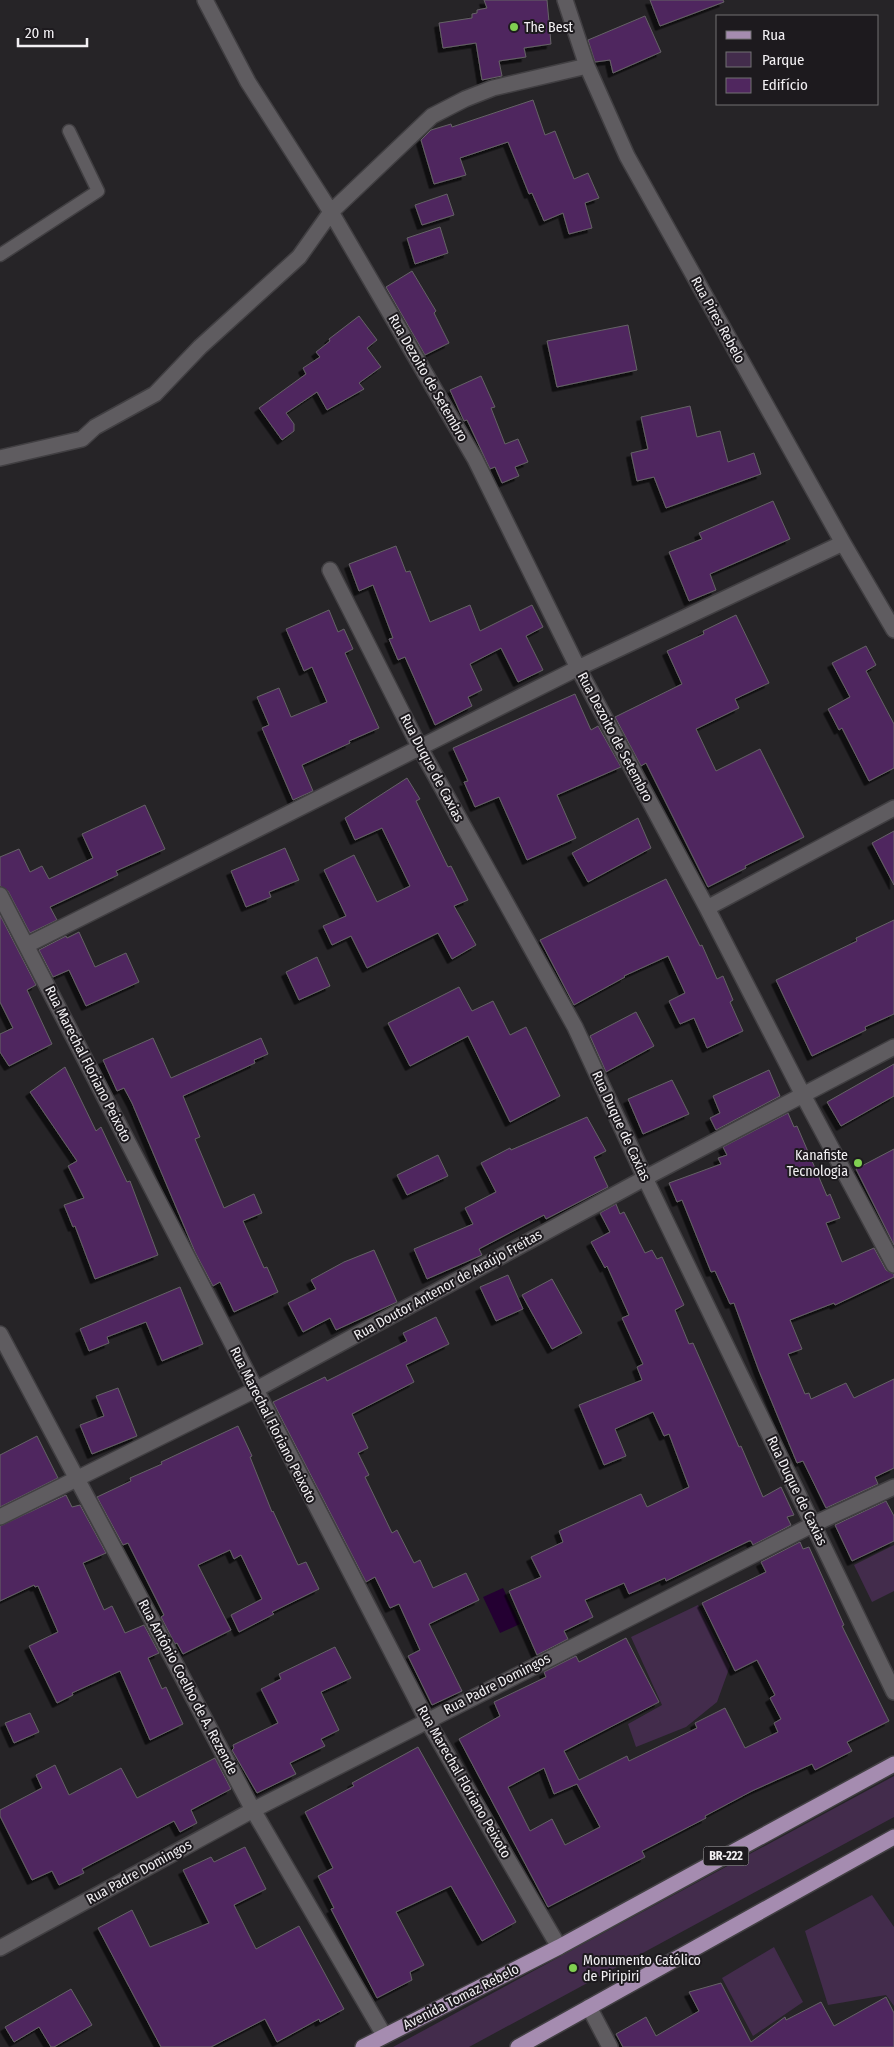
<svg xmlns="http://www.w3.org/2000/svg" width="894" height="2047" viewBox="0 0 894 2047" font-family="'Fira Sans Condensed',sans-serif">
  <defs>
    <filter id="shadow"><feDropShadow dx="-4.5" dy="4.5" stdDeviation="0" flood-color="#0009"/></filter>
  </defs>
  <rect width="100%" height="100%" fill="#262427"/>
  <!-- green -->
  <path fill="#432c4c" d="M894 1545V1591L872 1602 854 1565Z
    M698 1605 730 1666 717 1702 686 1727 636 1747 628 1724 662 1705 631 1637Z
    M894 1776V1817L469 2047H393Z
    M872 1895 894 1927V2006L886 1995 828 2005 805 1931Z
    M774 1947 803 2002 753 2036 722 1978Z"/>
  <!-- water -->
  <path fill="#240032" d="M503 1588 520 1624 500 1633 483 1597Z"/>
  <!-- building -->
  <path fill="#50275f" stroke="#656266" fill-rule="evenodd" filter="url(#shadow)" d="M484 0H547L551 44 524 48 526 57 499 61 502 76 482 80 476 43 443 48 439 23 472 18V14L477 13V10L487 8Z
    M650 0H723L724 2 660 26Z
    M645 16 661 52 613 73 610 60 595 62 588 40Z
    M533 100 545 135 555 131 574 179 588 173 599 198 585 203 592 228 569 234 563 213 544 221 532 193 529 194 508 142 460 158 466 175 434 184 421 140 431 130 451 124 452 127Z
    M447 194 454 215 422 225 415 205Z
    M440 227 448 253 415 264 407 238Z
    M412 271 436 311 434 313 449 343 425 355 386 287Z
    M359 316 377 340 367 348 381 367 359 383 364 389 327 410 317 392 286 413 294 424V431L282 440 259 408 306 374 303 368 320 357 316 352 330 341 329 339Z
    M628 325 637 370 557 387 547 341Z
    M481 376 495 407 491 408 505 444 518 439 528 462 515 467 519 476 502 483 495 467 490 469 467 420 464 421 450 390Z
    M690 406 697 437 720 431 728 462 754 453 761 474 666 508 654 477 637 481 631 453 648 449 641 417Z
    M773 501 790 539 710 574 716 590 689 601 669 552 702 539 699 533Z
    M396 546 406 572 410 571 430 622 470 605 480 631 532 605 543 627 526 636 543 670 518 682 501 648 470 664 482 690 468 697 472 706 435 725 405 657 398 660 389 639 393 638 373 585 359 591 349 564Z
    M329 610 338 632 344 629 353 649 345 653 379 728 349 741 350 743 302 765 313 791 293 800 262 728 269 725 257 697 279 688 291 717 327 702 312 667 304 671 286 629Z
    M736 615 769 683 735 699 739 708 696 729 716 771 760 749 804 837 745 866 746 868 708 887 646 763 641 766 615 717 682 684 667 651 704 634 703 631Z
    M866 646 876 665 866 671 894 724V768L869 781 842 728 839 730 828 709 850 697 832 663Z
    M575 694 591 730 598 726 621 767 557 795 576 838 527 860 499 797 475 807 464 782 468 781 453 748Z
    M407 778 420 799 416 801 448 867 451 866 468 900 454 906 476 945 452 959 438 933 367 968 351 936 332 945 323 926 346 916 324 870 354 855 377 902 410 886 382 828 355 840 345 818Z
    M145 805 165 849 116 871 118 875 50 907 57 920 30 933 8 891 0 886V857L19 849 30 872 42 866 49 879 93 858 82 834Z
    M638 818 651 848 588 882 572 853Z
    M894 831V885L872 843Z
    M285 848 299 880 269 892 271 897 246 907 231 871Z
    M666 879 700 946 702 945 717 979 723 976 733 1000 730 1002 743 1031 707 1048 694 1018 680 1024 669 1001 685 993 668 956 624 976 625 977 574 1005 540 940Z
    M0 915 36 985 27 990 52 1044 9 1066 0 1052V1034L13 1028 0 1002Z
    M894 920V1014L865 1027 866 1030 812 1056 776 980 857 941 856 938Z
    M79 932 95 967 126 953 139 982 86 1006 69 970 53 977 39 950 66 936 67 938Z
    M317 957 330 986 299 1000 286 972Z
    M459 987 472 1011 493 1001 510 1035 526 1027 560 1096 510 1122 468 1036 410 1066 388 1023Z
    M636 1012 654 1046 606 1072 590 1036Z
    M153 1038 171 1078 261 1038 268 1054 254 1060 255 1063 183 1096 200 1137 195 1139 224 1208 254 1194 262 1213 243 1221 264 1268 267 1267 278 1292 234 1312 220 1282 213 1286 195 1252 132 1103 124 1088 117 1091 103 1060Z
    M894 1064V1096L841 1126 827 1102Z
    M65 1067 96 1131 101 1127 127 1182 130 1181 158 1255 95 1279 75 1226 73 1227 64 1205 84 1198 68 1166 77 1161 30 1092Z
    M769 1070 780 1096 716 1130 710 1118 720 1113 713 1096Z
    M672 1080 689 1114 643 1134 628 1099Z
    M788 1113 794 1127 797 1126 827 1196 830 1194 840 1218 826 1223 842 1262 874 1248 886 1270 894 1274V1277L835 1305 834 1303 790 1320 802 1349 788 1354 805 1394 809 1393 811 1399 846 1383 854 1398 894 1379V1468L875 1477 878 1484 826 1508 803 1461 797 1463 759 1371 734 1303 730 1304 715 1271 711 1272 682 1200 677 1202 669 1183 721 1164 718 1158 727 1155 723 1147Z
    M587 1117 606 1151 594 1157 608 1187 546 1219 544 1215 479 1249 482 1255 427 1279 414 1249 473 1224 465 1208 496 1192 481 1163 510 1148 511 1150Z
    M894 1149V1245L856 1169Z
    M438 1155 448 1176 407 1195 397 1175Z
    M616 1204 620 1214 624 1212 645 1253 652 1250 657 1259 662 1257 684 1305 675 1310 689 1344 693 1343 739 1447 741 1446 763 1497 781 1487 794 1515 787 1517 791 1525 753 1545 751 1541H749L666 1581 665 1578 629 1594 624 1583 585 1600 593 1617 564 1631 568 1639 537 1655 509 1591 541 1577 531 1557 563 1542 559 1531 641 1494 647 1507 689 1487 669 1434 664 1436 653 1412 615 1429 626 1456 604 1465 579 1405 642 1380 637 1367 643 1364 622 1318 629 1315 607 1266 605 1268 591 1242 610 1232 600 1213Z
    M374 1250 397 1302 336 1330 330 1318 303 1332 288 1303 316 1289 311 1280 344 1262Z
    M508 1275 523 1309 496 1321 480 1287Z
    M552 1279 582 1333 552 1349 522 1295Z
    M180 1287 203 1344 162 1361 146 1322 107 1337 109 1343 89 1351 80 1329Z
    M436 1317 449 1344 406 1365 414 1382 352 1414 368 1448 358 1453 369 1475 365 1477 392 1533 397 1530 414 1563 420 1560 433 1588 466 1573 479 1600 429 1624 462 1691 432 1705 408 1656 420 1650 399 1604 390 1608 375 1577 366 1582 273 1402 325 1377 327 1381 407 1341 403 1333Z
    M118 1388 137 1436 92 1454 80 1425 104 1416 96 1396Z
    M238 1426 252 1456 250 1457 272 1512 273 1511 298 1565 306 1562 319 1589 272 1612 274 1614 239 1632 231 1615 262 1599 241 1555 234 1559 230 1550 198 1565 231 1630 183 1654 177 1643 175 1644 161 1617 164 1615 128 1543 123 1545 97 1497 131 1481 130 1478 162 1464 161 1462Z
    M37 1436 58 1478 0 1507V1455Z
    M66 1495 72 1507 80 1505 106 1553 83 1563 104 1610 112 1606 125 1633 144 1625 159 1653 148 1658 162 1689 166 1687 183 1724 150 1740 120 1671 72 1693 73 1695 57 1703 29 1646 58 1632 38 1586 35 1587 34 1585 0 1601V1526Z
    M886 1501 894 1516V1541L852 1561 835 1525Z
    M800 1542 803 1549 809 1547 844 1625 842 1626 889 1721 847 1742 852 1751 815 1770 812 1764 752 1791 705 1816 706 1818 642 1851 645 1857 548 1907 459 1739 500 1716 494 1702 546 1677 544 1672 576 1656 579 1662 626 1638 659 1702 564 1751 579 1780 627 1756 629 1761 697 1728 695 1723 725 1708 745 1748 778 1732 774 1723 781 1719 770 1698 775 1695 757 1660 735 1671 702 1603 766 1572 761 1562ZM544 1768 554 1794 577 1784 600 1827 565 1845 552 1819 530 1831 508 1787Z
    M335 1647 351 1678 321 1692 339 1730 321 1739 325 1746 290 1763 296 1774 257 1793 232 1750 234 1748 233 1745 278 1723 261 1689 281 1679 279 1674Z
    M30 1713 39 1732 14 1743 5 1723Z
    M418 1747 516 1922 482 1941 451 1886 396 1912 424 1965 410 1972 412 1980 377 1998 331 1909 334 1908 318 1876 333 1868 305 1812 354 1786 352 1783Z
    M215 1758 231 1789 191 1810 197 1823 180 1832 174 1821 82 1869 84 1873 59 1885 52 1871 32 1880 0 1816V1810L42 1788 36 1775 55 1765 69 1795 121 1768 137 1798Z
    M245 1847 266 1889 234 1905 256 1949 299 1926 344 2009 320 2022 319 2019 277 2042 265 2019 211 2047H161L98 1928 132 1910 150 1947 209 1923 183 1870 211 1857 214 1862Z
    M721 1983 751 2042 785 2017 786 2020 821 2002 834 2026 886 1997 894 2013V2047H623L616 2034 646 2017 656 2036 699 2011 689 1992Z
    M71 1989 92 2025 54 2047H51L39 2027 14 2042 5 2027Z"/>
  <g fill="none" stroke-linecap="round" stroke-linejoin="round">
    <defs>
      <path id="lane" d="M0 255 98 191 69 131"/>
      <path id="street" d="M205 0 248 82 331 212 475 459 578 668 707 908 803 1095 894 1265
        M565 0 587 66 627 156 843 543 894 630
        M0 458 82 439 95 427 155 394 200 347 299 257 331 212 432 116 465 99 493 88 587 66
        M330 570 420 748 575 1027 645 1178 894 1692
        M0 895 427 1720 559 1947
        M707 908 894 808
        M27 945 578 668 843 543
        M0 1334 253 1810 384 2035
        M0 1517 255 1390 645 1178 894 1047
        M0 1948 253 1810 814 1524 894 1487
        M589 2007 610 2047"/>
      <path id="primary" d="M363 2047 559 1947 894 1764
        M518 2047 894 1837"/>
    </defs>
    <!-- lane casing -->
    <use href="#lane" stroke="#413f42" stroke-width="15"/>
    <!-- street casing -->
    <use href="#street" stroke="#413f42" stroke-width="18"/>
    <!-- primary casing -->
    <use href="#primary" stroke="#413f42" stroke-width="18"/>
    <!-- lane -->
    <use href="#lane" stroke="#5f5c60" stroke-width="12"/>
    <!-- street -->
    <use href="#street" stroke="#5f5c60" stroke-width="15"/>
    <!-- primary -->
    <use href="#primary" stroke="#a58cb0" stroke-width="15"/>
  </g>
  <!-- markers -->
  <g fill="#80d051" stroke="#1d1a1e" stroke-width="2">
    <circle cx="514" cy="27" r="5"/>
    <circle cx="858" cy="1163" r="5"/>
    <circle cx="573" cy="1968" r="5"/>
  </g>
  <g text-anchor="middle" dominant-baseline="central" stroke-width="4" stroke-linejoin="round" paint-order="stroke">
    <!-- shield labels -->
    <rect fill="#1d1a1e" stroke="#b2b0b3" stroke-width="1" x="703.5" y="1846.5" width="45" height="19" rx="4"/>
    <g font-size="12" font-weight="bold" fill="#f2f0f3">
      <text x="726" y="1856">BR-222</text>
    </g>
    <!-- poi labels -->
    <g font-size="14" fill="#f2f0f3" stroke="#1d1a1e" text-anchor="start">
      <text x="524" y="27">The Best</text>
      <text x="848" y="1155" text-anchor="end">Kanafiste<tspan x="848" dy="16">Tecnologia</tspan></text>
      <text x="583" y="1960">Monumento Católico<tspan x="583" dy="16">de Piripiri</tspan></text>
    </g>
    <!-- street labels -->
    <g font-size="14" fill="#f2f0f3" stroke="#1d1a1e">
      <text transform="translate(718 320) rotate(61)">Rua Pires Rebelo</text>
      <text transform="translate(428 378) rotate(60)">Rua Dezoito de Setembro</text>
      <text transform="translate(615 737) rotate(62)">Rua Dezoito de Setembro</text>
      <text transform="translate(432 768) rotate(62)">Rua Duque de Caxias</text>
      <text transform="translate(88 1064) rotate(63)">Rua Marechal Floriano Peixoto</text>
      <text transform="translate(621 1126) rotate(65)">Rua Duque de Caxias</text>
      <text transform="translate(448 1285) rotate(-29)">Rua Doutor Antenor de Araújo Freitas</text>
      <text transform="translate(273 1425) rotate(63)">Rua Marechal Floriano Peixoto</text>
      <text transform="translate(797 1491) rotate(64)">Rua Duque de Caxias</text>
      <text transform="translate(497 1684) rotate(-27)">Rua Padre Domingos</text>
      <text transform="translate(188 1687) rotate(62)">Rua Antônio Coelho de A. Rezende</text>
      <text transform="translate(464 1782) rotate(60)">Rua Marechal Floriano Peixoto</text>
      <text transform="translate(139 1872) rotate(-29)">Rua Padre Domingos</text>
      <text transform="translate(461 1997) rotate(-27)">Avenida Tomaz Rebelo</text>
    </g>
  </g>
  <!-- legend -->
  <rect x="716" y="15" width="162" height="90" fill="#1d1a1e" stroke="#727073"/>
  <rect x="726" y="31" width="25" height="8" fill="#a58cb0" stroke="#727073"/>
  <text x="762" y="40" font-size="15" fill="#f2f0f3">Rua</text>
  <rect x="726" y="52" width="25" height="15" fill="#432c4c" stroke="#727073"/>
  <text x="762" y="65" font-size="15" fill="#f2f0f3">Parque</text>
  <rect x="726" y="78" width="25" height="15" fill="#50275f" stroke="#727073"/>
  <text x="762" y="90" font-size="15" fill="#f2f0f3">Edifício</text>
  <!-- scale -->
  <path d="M18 38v8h69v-8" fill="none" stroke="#f2f0f3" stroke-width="2.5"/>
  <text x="25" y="38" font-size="15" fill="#f2f0f3" stroke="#1d1a1e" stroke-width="4" paint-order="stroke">20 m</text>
</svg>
